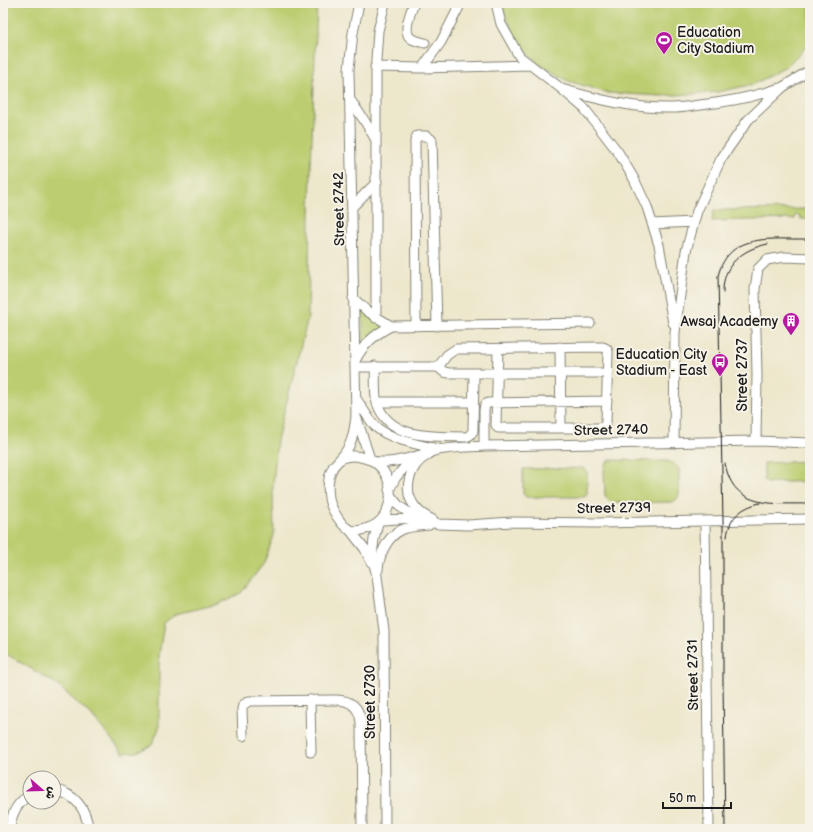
<svg xmlns="http://www.w3.org/2000/svg" width="813" height="832" viewBox="0 0 813 832" font-family="'Balsamiq Sans','Playpen Sans Arabic',sans-serif">
  <rect width="100%" height="100%" fill="#f7f3e8"/>
  <filter id="ink" filterUnits="userSpaceOnUse"><feTurbulence type="fractalNoise" baseFrequency=".025" numOctaves="2"/><feDisplacementMap in="SourceGraphic" scale="8" xChannelSelector="R" yChannelSelector="G"/><feConvolveMatrix kernelMatrix="1 2 1 2 8 2 1 2 1" color-interpolation-filters="sRGB"/></filter>
  <filter id="wash" filterUnits="userSpaceOnUse"><feTurbulence type="fractalNoise" baseFrequency=".012" numOctaves="4" result="noise"/><feDisplacementMap in="SourceGraphic" scale="16" xChannelSelector="R" yChannelSelector="G"/><feGaussianBlur stdDeviation="0.9" result="paint"/><feColorMatrix in="noise" values="0 0 0 0 0 0 0 0 0 0 0 0 0 0 0 0 0 1.4 0 .05"/><feComposite in="paint" operator="in"/></filter>
  <g filter="url(#wash)">
    <rect width="100%" height="100%" fill="#ede7cc"/>
    <!-- green -->
    <path fill="#bbcd70" stroke="#6c7446" d="M3 3H317L311 167 308 317 277 440 273 487 274 535 264 563 241 593 218 604 176 614 164 623 159 655V728L152 745 137 752 123 753 91 715 55 683 3 652Z
      M503 3H810V41L807 46 786 67 754 84 718 92 662 96 608 93 568 81 539 64 519 45 504 12Z
      M810 209V219H801L800 215H795V219L712 221 714 210Z
      M362 309 387 326 364 343Z
      M609 460 668 461C673 463 676 465 679 469V495C677 499 675 502 670 502L616 503 609 501 605 496 604 470 605 465Z
      M809 461 810 481 768 483 764 481V463Z
      M584 468 587 471V495L584 497H526L523 494V469Z"/>
  </g>
  <g filter="url(#ink)">
    <g fill="none" stroke-linecap="round" stroke-linejoin="round">
      <defs>
        <path id="minor" d="M414 3C411 12 401 33 412 39 416 41 421 42 425 43
          M496 3 501 24 519 56 563 90 584 108 618 152 634 179 647 207 659 245 673 323
          M375 67 422 68 530 65
          M422 68 441 42 461 3
          M565 90C600 100 636 109 673 108 682 108 691 106 700 105 728 102 754 97 780 88
          M351 101 364 120 376 140
          M353 206 377 182
          M652 224 694 222
          M353 298 367 311 391 326
          M376 318V60L378 31 385 3
          M416 326 415 141 417 136H427L432 140 437 326
          M560 347 561 428
          M355 361C363 344 375 334 391 326L590 323
          M375 366C376 378 374 392 377 403 390 441 435 436 466 437L470 435 473 431 474 374
          M355 367H438L444 372 449 373H608
          M438 367 447 355 456 349 603 347 607 349 608 352 606 422 605 426 600 428H498L496 425 498 349
          M357 400C363 409 368 418 375 426 388 439 420 445 438 449
          M377 402H473
          M357 419 370 459
          M756 441 757 375 755 289 758 269 767 260 784 257 810 258
          M674 443 675 332 686 251 697 211 721 159 748 120 783 87 810 70
          M484 446V410L485 405 488 403 607 401
          M428 455C409 465 401 492 417 509 421 514 427 517 433 520
          M339 460C352 447 354 433 356 416L349 69 353 33 359 3
          M373 461C377 464 381 467 384 472 396 490 391 521 368 528 364 530 355 532 350 530 341 526 330 507 329 498 327 485 328 467 341 459 352 453 362 457 373 461 377 462 384 462 388 462 405 461 422 454 438 450 453 447 469 447 484 446L756 441 810 443
          M389 490 396 477 413 458
          M390 495 399 506 418 519
          M382 520 414 518 439 524 468 525 512 522 598 523 810 519
          M705 521 709 829
          M378 523 374 539 372 557 377 576 384 631 385 829
          M350 530 365 549 371 562
          M378 570C379 555 387 537 401 530 410 526 420 526 429 525
          M310 700 311 752
          M243 736 242 709 243 705 249 701 336 700C351 700 359 707 361 722L362 829
          M54 790C74 793 87 809 88 829
          M10 829C11 815 17 802 30 795"/>
      </defs>
      <!-- minor casing -->
      <use href="#minor" stroke="#848274" stroke-width="11"/>
      <!-- minor -->
      <use href="#minor" stroke="#fff" stroke-width="9"/>
      <!-- tram -->
      <path stroke="#1c1c1c" stroke-width="1" d="M723 293C722 265 742 249 768 244
        M725 463C733 510 773 503 810 504
        M727 537C729 517 742 507 760 503
        M725 829 723 682V521L718 276C729 231 773 240 810 239"/>
    </g>
  </g>
  <!-- icons -->
  <defs>
    <symbol id="stadium-pin" viewBox="-11 -11 22 30"><path d="M0 17L-7.5 6A9.5 9.5 0 1 1 7.5 6Z" fill="#b5179e" stroke="#f7f3e8"/><path d="M0-5a6.5 5 0 1 0 0 10a6.5 5 0 1 0 0-10ZM-3.5-1.8h7v3.6h-7Z" fill="#fff"/></symbol>
    <symbol id="building-pin" viewBox="-11 -11 22 30"><path d="M0 17L-7.5 6A9.5 9.5 0 1 1 7.5 6Z" fill="#b5179e" stroke="#f7f3e8"/><path d="M-4-6H4V6H1V3H-1V6H-4ZM-2.5-4.3h1.7v1.8h-1.7ZM.8-4.3h1.7v1.8H.8ZM-2.5-1h1.7V.8h-1.7ZM.8-1h1.7V.8H.8Z" fill="#fff"/></symbol>
    <symbol id="bus-pin" viewBox="-11 -11 22 30"><path d="M0 17L-7.5 6A9.5 9.5 0 1 1 7.5 6Z" fill="#b5179e" stroke="#f7f3e8"/><path d="M-5-6H5V4H4V6H2V4H-2V6H-4V4H-5ZM-3.5-4V0h7V-4ZM-3.5 1.2v1.5H-2V1.2ZM2 1.2v1.5H3.5V1.2Z" fill="#fff"/></symbol>
  </defs>
  <g fill-rule="evenodd">
    <use href="#stadium-pin" x="654" y="30" width="20" height="27"/>
    <use href="#building-pin" x="781" y="311" width="20" height="27"/>
    <use href="#bus-pin" x="710" y="352" width="20" height="27"/>
  </g>
  <g text-anchor="middle" dominant-baseline="central" stroke-width="4" stroke-linejoin="round" paint-order="stroke">
    <!-- poi labels -->
    <g font-size="14" fill="#1c1c1c" stroke="#f7f3e8" text-anchor="end">
      <text x="677" y="32" text-anchor="start">Education<tspan x="677" dy="16">City Stadium</tspan></text>
      <text x="778" y="321">Awsaj Academy</text>
      <text x="707" y="354">Education City<tspan x="707" dy="16">Stadium - East</tspan></text>
    </g>
    <!-- street labels -->
    <g font-size="14" fill="#1c1c1c" stroke="#f7f3e8">
      <text transform="translate(339 209) rotate(-91)">Street 2742</text>
      <text transform="translate(742 375) rotate(-90)">Street 2737</text>
      <text transform="translate(611 430) rotate(-1)">Street 2740</text>
      <text transform="translate(614 508) rotate(-1)">Street 2739</text>
      <text transform="translate(693 675) rotate(-91)">Street 2731</text>
      <text transform="translate(370 702) rotate(-90)">Street 2730</text>
    </g>
  </g>
  <!-- margin -->
  <rect width="813" height="832" fill="none" stroke="#f7f3e8" stroke-width="16"/>
  <!-- north arrow -->
  <g transform="translate(42 790) rotate(110)"><circle r="19" fill="#f7f3e8" stroke="#9f9d96"/>
  <path d="M0-3L7 15L0 10L-7 15Z" fill="#b5179e"/>
  <text y="-6" font-size="11" font-weight="bold" text-anchor="middle" fill="#1c1c1c">ش</text>
  </g>
  <!-- scale -->
  <path d="M663 802v6h68v-6" fill="none" stroke="#1c1c1c" stroke-width="2"/>
  <text x="669" y="802" font-size="12" fill="#1c1c1c" stroke="#f7f3e8" stroke-width="3" paint-order="stroke">50 m</text>
</svg>
